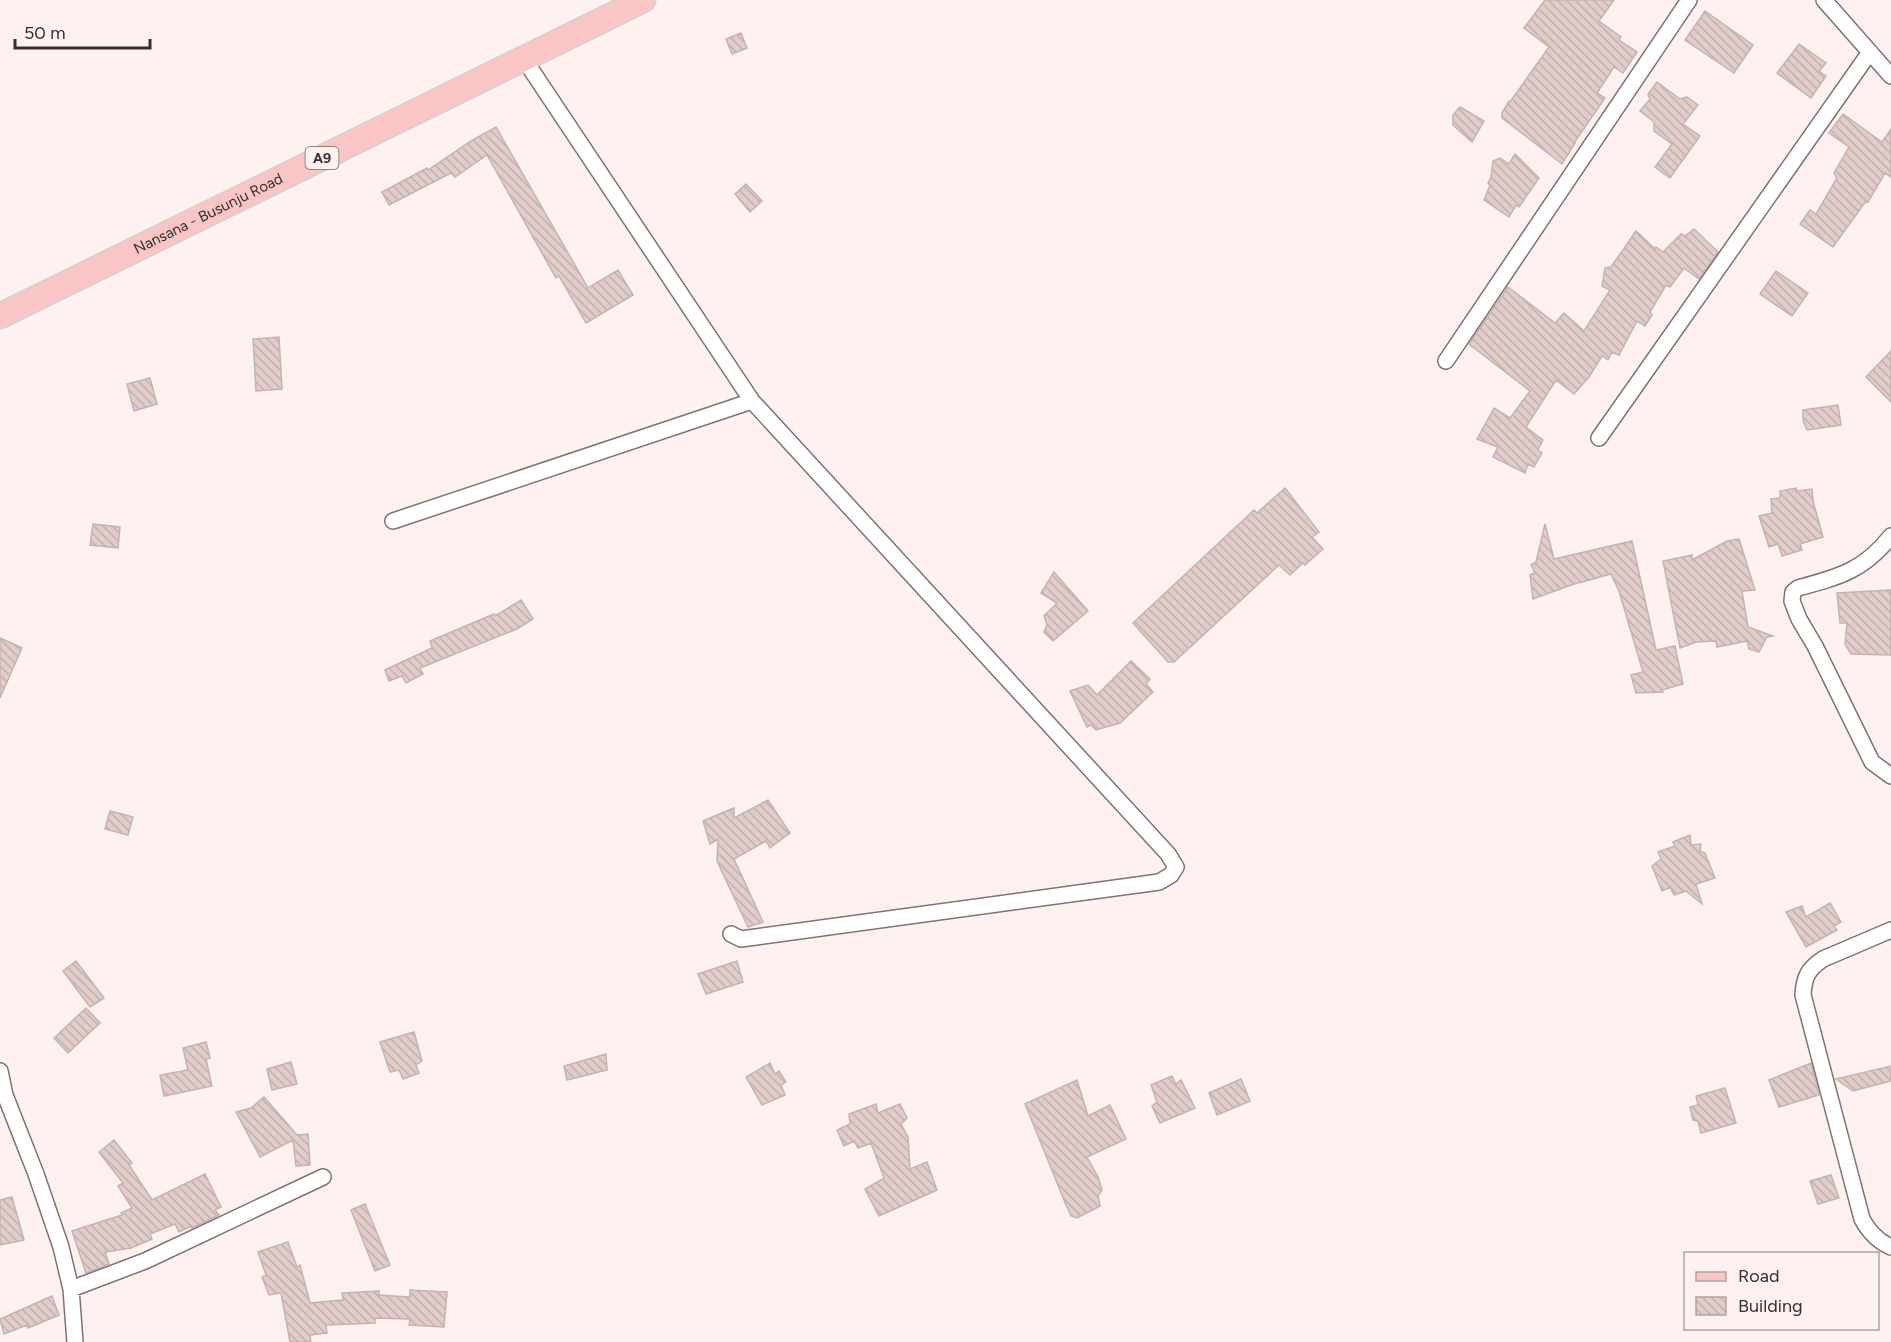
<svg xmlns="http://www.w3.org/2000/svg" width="1891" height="1342" viewBox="0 0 1891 1342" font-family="Figtree,sans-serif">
  <defs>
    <pattern id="building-back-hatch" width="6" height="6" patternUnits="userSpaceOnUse" patternTransform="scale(1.5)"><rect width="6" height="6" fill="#e1cccb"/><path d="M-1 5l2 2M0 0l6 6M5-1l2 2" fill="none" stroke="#c2b0af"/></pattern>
  </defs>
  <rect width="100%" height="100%" fill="#fef1f0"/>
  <!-- building -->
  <path fill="url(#building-back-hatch)" stroke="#c6b2b0" stroke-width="1.5" d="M1545 0H1614L1599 21 1621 37 1619 40 1637 52 1623 73 1614 67 1597 93 1605 98 1574 143H1575L1562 164 1502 118V113L1509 101 1510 102 1549 47 1524 28Z
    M1705 11 1753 45 1734 73 1685 40Z
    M741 33 747 48 732 54 726 39Z
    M1799 44 1826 63 1819 71 1826 76 1811 98 1777 73Z
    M1657 82 1680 99 1687 97 1698 105 1683 124 1700 136 1670 178 1655 167 1672 144 1654 131V122L1640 111 1650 99 1648 94Z
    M1460 107 1484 121 1472 142 1453 125V115Z
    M1843 114 1882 142 1891 129V177L1885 173 1868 202 1866 201 1833 247 1800 224 1810 210 1816 214 1837 178 1834 173 1849 147 1829 133Z
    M496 127 588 288 618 270 633 295 586 323 559 276 556 278 487 155 455 177 451 173 389 205 382 192 427 168 428 170 471 141Z
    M1515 154 1539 178 1519 207 1516 205 1509 217 1484 200 1490 185 1488 183 1491 177 1493 161 1500 158 1509 164Z
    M746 184 762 201 750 212 735 194Z
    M1694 229 1718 252 1699 279 1684 268 1670 287 1666 285 1650 312 1652 315 1645 326 1637 321 1619 355 1612 352 1608 360 1602 356 1589 377 1574 394 1556 380 1526 427 1543 440 1538 450 1542 453 1534 467 1528 464 1525 473 1493 457 1498 447 1477 439 1494 408 1510 418 1530 391 1469 344 1508 287 1555 323 1564 313 1584 331 1610 290 1602 286 1605 268 1611 267 1636 231 1655 249 1656 247 1663 252 1681 234 1685 236Z
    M1776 271 1808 293 1792 316 1760 294Z
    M279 337 282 389 256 391 253 339Z
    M1891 351V402L1866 377Z
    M150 378 157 404 134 411 127 384Z
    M1838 405 1841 425 1807 430 1803 420V410Z
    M1285 488 1319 532 1312 537 1323 549 1305 565 1303 563 1290 575 1279 565 1174 662H1168L1133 623 1254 510 1257 513Z
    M1796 488 1797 491 1812 489 1813 501 1823 537 1800 544 1802 550 1782 556 1778 544 1769 547 1759 516 1772 513 1771 499 1780 498V491Z
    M93 524 120 527 118 548 90 545Z
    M1545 524 1554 559 1632 541 1656 650 1675 646 1683 684 1662 690 1663 692 1636 693 1631 675 1643 672 1619 591 1611 574 1571 585 1533 599 1530 575 1535 573 1531 565 1536 562Z
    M1739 539 1755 590 1742 591 1748 627 1773 636 1767 637 1759 652 1749 649 1747 641 1717 647 1716 641 1696 642 1680 648 1663 561 1692 555V560L1727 541Z
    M1054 572 1088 611 1053 641 1044 632 1047 625 1044 616 1057 603 1041 593Z
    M1891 590V655L1851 654 1845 644 1847 623H1840L1837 593Z
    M521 600 533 619 517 629 420 668 423 674 406 683 402 676 389 681 385 670 432 648 430 641 494 614 495 616Z
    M0 638 22 648 0 698Z
    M1131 661 1150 679 1146 684 1153 692 1120 723 1096 730 1091 725 1087 727 1070 691 1088 685 1097 695Z
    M768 800 790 833 770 848 766 841 734 859 763 922 748 927 717 861 718 839 710 844 703 821 734 808V818Z
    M110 811 133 817 128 835 105 829Z
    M1690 835 1691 845 1701 844 1700 851 1705 853 1715 878 1696 884 1702 904 1686 891 1674 895 1670 887 1662 891 1652 866 1661 859 1658 852 1675 846 1673 842Z
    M1830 903 1841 922 1834 926 1837 930 1806 947 1786 912 1802 906 1806 917Z
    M76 961 104 998 90 1007 63 971Z
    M737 961 743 982 706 994 698 974Z
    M86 1008 100 1023 68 1053 54 1038Z
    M414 1032 422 1061 416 1065 419 1073 403 1079 399 1070 390 1072 380 1042Z
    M206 1042 210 1058 206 1059 212 1086 164 1096 160 1075 188 1070 183 1048Z
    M606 1054 607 1070 567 1080 564 1066Z
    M291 1062 297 1084 272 1090 267 1069Z
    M770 1063 775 1074 779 1071 786 1082 781 1085 785 1095 762 1105 746 1077Z
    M1811 1063 1819 1095 1779 1107 1769 1080Z
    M1891 1066V1081L1853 1091 1836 1079Z
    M1172 1076 1176 1084 1181 1080 1195 1108 1160 1123 1152 1106 1157 1102 1151 1085Z
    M1241 1079 1250 1101 1217 1115 1209 1093Z
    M1077 1080 1088 1116 1110 1105 1126 1139 1087 1157 1098 1177 1102 1190 1098 1196 1100 1206 1077 1218 1071 1216 1066 1205 1025 1104Z
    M1725 1088 1736 1123 1701 1133 1698 1121 1693 1120 1690 1107 1698 1105 1696 1096Z
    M264 1097 297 1135 308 1134 310 1165 296 1166 293 1140 260 1157 236 1112 251 1108Z
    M876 1104 878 1113 900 1104 907 1118 901 1124 908 1137 910 1169 927 1162 937 1190 879 1216 865 1189 884 1178 871 1143 858 1148 854 1141 844 1146 837 1130 850 1124 849 1114Z
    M114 1140 132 1163 129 1165 152 1200 205 1174 221 1207 215 1210 219 1215 192 1228 191 1226 179 1232 175 1224 150 1234 152 1239 131 1248 105 1252 109 1264 86 1273 72 1231 122 1215 121 1213 132 1208 118 1186 123 1183 99 1152Z
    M1831 1175 1839 1198 1818 1204 1810 1181Z
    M12 1197 24 1240 0 1245V1200Z
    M365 1204 390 1265 375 1271 351 1210Z
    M288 1242 297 1267 300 1265 310 1303 343 1300 342 1293 379 1291V1295L410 1297V1290L447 1292 444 1327 409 1325 410 1319 375 1318V1323L326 1325 327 1333 310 1335 311 1342H290L281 1293 269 1295 262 1277 266 1275 258 1252Z
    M52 1296 59 1315 28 1328 27 1325 4 1334 0 1319Z"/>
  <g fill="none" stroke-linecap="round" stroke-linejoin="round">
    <defs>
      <path id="minor" d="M1824 0 1891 76
        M524 59 752 401 1168 854 1176 867 1171 875 1159 882 741 939 731 934
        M1446 361 1689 0
        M1599 438 1870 52
        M393 521 752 401
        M1891 536C1863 571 1839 577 1798 588L1793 592 1792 601 1799 619 1815 646 1872 762 1891 776
        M1891 930 1823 959C1808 969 1804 977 1803 995L1862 1219C1869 1232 1877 1241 1891 1247
        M0 1071 5 1095 36 1174 61 1247 71 1289 75 1342
        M71 1289 145 1261 323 1177"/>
      <g id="primary">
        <path id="s1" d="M0 316 643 0"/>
      </g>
    </defs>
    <!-- minor casing -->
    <use href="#minor" stroke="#847170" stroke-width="18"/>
    <!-- primary casing -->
    <use href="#primary" stroke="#d3d1d1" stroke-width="27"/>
    <!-- minor -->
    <use href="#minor" stroke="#fff" stroke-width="15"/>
    <!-- primary -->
    <use href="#primary" stroke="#fac6c5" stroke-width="24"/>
  </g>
  <g text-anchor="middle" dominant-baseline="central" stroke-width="5" stroke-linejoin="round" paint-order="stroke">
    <!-- shield labels -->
    <rect fill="#fef1f0" stroke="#736968" stroke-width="1.5" x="305.5" y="147" width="33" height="22" rx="4.5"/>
    <g font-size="14" font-weight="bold" fill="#372f2e">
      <text x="322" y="158">A9</text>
    </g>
    <!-- street labels -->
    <g font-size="15" fill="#372f2e" stroke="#fef1f0">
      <text stroke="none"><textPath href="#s1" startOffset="232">Nansana - Busunju Road</textPath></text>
    </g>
  </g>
  <!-- legend -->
  <rect x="1684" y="1252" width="195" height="78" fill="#fef1f0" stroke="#aea3a2" stroke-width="1.5"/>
  <rect x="1696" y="1272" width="30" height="9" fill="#fac6c5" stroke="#aea3a2" stroke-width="1.5"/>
  <text x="1738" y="1282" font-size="18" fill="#372f2e">Road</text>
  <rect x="1696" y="1297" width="30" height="18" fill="url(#building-back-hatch)" stroke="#aea3a2" stroke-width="1.5"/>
  <text x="1738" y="1312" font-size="18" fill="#372f2e">Building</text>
  <!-- scale -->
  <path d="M15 39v9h135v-9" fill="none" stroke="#372f2e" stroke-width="3"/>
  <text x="24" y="39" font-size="18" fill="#372f2e" stroke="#fef1f0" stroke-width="4.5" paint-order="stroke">50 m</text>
</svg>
